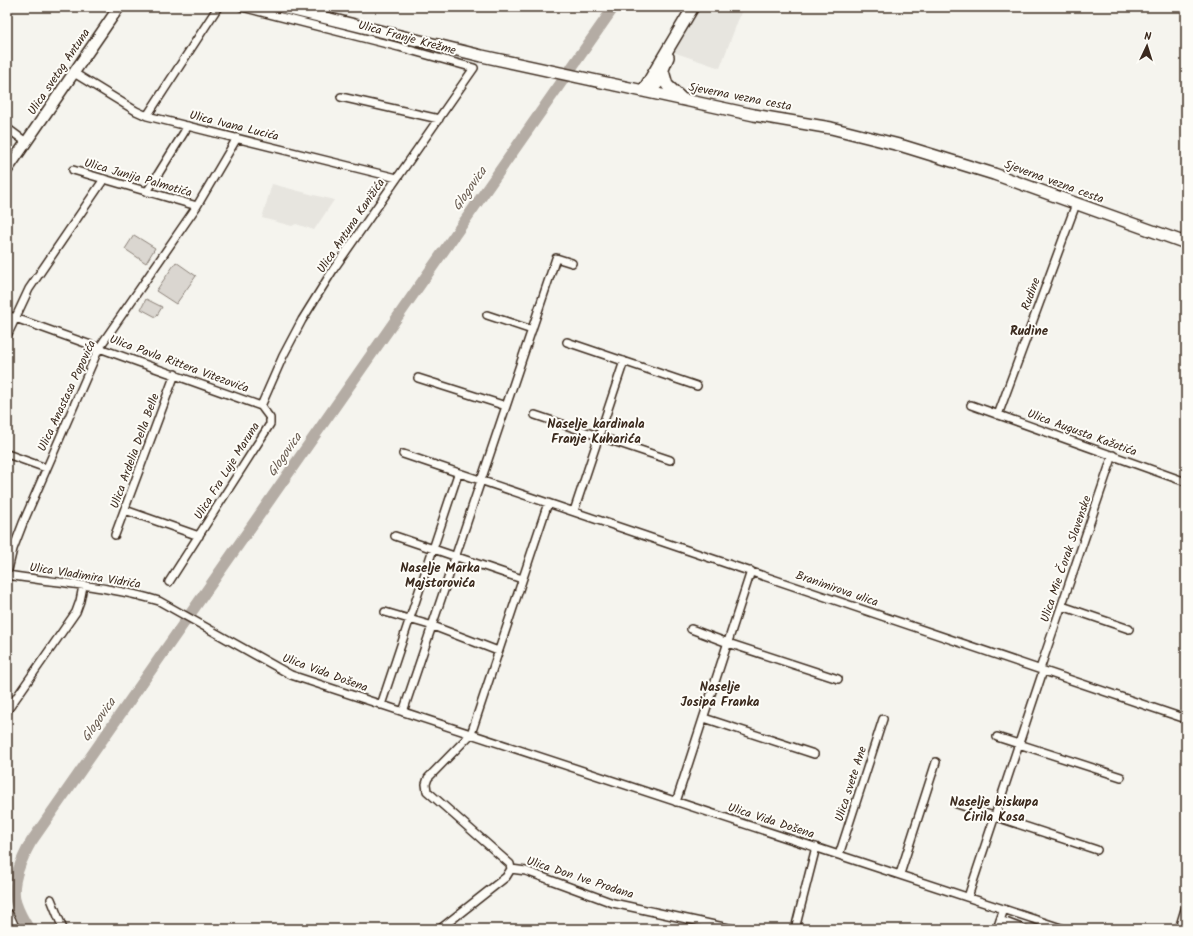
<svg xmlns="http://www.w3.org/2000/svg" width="1193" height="936" viewBox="0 0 1193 936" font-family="Kalam,sans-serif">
  <rect width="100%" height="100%" fill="#f5f4ee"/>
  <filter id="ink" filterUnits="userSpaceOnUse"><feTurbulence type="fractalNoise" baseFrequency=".025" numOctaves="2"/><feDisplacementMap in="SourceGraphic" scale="8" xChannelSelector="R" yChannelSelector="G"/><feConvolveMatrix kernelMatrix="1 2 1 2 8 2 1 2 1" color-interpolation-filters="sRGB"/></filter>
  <g filter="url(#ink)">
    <!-- built -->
    <path fill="#e7e5df" d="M698 7H743L720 68 673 52Z
      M272 184 314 195 334 200 314 230 296 224 292 226 262 218Z"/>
    <!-- green -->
    <path fill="#dad6d0" stroke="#8a8077" d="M134 235 155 248 146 263 125 249Z
      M176 262 196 276 176 304 156 291Z
      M146 299 162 307 156 317 141 309Z"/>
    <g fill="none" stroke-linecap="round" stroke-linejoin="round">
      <!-- canal -->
      <path stroke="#b4aca4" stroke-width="6" d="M7 885 15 899"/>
      <!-- river -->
      <path stroke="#b4aca4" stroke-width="11" d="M29 929C24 921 19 912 16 903 10 884 22 858 31 842L614 7"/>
      <defs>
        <path id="minor" d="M242 7 399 47 474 68 333 270 302 320 283 356 261 406
          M74 73 136 111 147 116 397 178
          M341 97 439 119
          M147 116 218 7
          M7 128 26 142
          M73 170 197 206
          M147 192 188 126
          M7 315 261 406 270 418V424L265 432 169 582
          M487 315 532 330
          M7 336 29 289 104 179
          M567 342 697 386
          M418 378 506 406
          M971 405 1186 482
          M535 415 670 460
          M998 415 1076 204
          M7 454 46 468
          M403 454 1186 719
          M125 510 199 536
          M574 511 624 361
          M115 535 175 374
          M395 536 522 579
          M7 574 13 549 23 523 99 348 197 206 237 138
          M7 575C57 583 111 586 159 601L291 675 1064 929
          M1062 606 1129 629
          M385 612 433 626 498 651
          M691 629 728 643 838 679
          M1040 669 1113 455
          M381 705 458 474
          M7 711 76 612 80 601 83 586
          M403 712 556 258 572 263
          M704 718 814 754
          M997 737 1121 777
          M676 802 751 571
          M957 804 1097 850
          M839 855 883 719
          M511 869 510 864 427 791 426 784 428 778 471 734 548 503
          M511 869 526 871 613 903 733 929
          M900 874 936 762
          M968 897 1043 671
          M51 899 63 929
          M7 915 9 914 16 929
          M1000 920 1024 929
          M440 929 506 877 511 869
          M795 929 816 847
          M997 929 1004 909
          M1179 929 1186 906"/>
        <path id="secondary" d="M7 170 119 7"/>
        <path id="primary" d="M281 7 482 56 754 115 831 128 903 146 994 174 1186 243
          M663 71 667 85 681 98
          M643 91 693 7
          M648 92 657 84 668 57"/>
      </defs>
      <!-- minor casing -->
      <use href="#minor" stroke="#3b2a1e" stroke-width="10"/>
      <!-- secondary casing -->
      <use href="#secondary" stroke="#3b2a1e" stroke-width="13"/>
      <!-- primary casing -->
      <use href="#primary" stroke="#3b2a1e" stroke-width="14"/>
      <!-- minor -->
      <use href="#minor" stroke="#fdfcf7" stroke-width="7"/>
      <!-- secondary -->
      <use href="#secondary" stroke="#fdfcf7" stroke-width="10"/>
      <!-- primary -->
      <use href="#primary" stroke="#fdfcf7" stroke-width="11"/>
    </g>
  </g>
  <g text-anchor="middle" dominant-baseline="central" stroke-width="4" stroke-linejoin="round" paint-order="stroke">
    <!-- street labels -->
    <g font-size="12" fill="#3b2a1e" stroke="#fdfcf7">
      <text transform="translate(407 38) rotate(15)">Ulica Franje Krežme</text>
      <text transform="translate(59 72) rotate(-56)">Ulica svetog Antuna</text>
      <text transform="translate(740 97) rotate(11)">Sjeverna vezna cesta</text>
      <text transform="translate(234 126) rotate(14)">Ulica Ivana Lucića</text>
      <text transform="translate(138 178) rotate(16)">Ulica Junija Palmotića</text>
      <text transform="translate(1054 182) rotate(20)">Sjeverna vezna cesta</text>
      <text transform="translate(351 226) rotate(-56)">Ulica Antuna Kanižića</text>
      <text transform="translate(1031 294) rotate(-70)">Rudine</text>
      <text transform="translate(179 364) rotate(20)">Ulica Pavla Rittera Vitezovića</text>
      <text transform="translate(67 396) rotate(-65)">Ulica Anastasa Popovića</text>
      <text transform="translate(1082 433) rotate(20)">Ulica Augusta Kažotića</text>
      <text transform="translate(135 451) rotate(-70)">Ulica Ardelia Della Belle</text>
      <text transform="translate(227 471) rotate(-58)">Ulica Fra Luje Maruna</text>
      <text transform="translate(1066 559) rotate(-71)">Ulica Mie Čorak Slavenske</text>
      <text transform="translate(85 576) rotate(9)">Ulica Vladimira Vidrića</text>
      <text transform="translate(837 589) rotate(19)">Branimirova ulica</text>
      <text transform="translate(325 673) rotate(20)">Ulica Vida Došena</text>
      <text transform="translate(851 784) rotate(-72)">Ulica svete Ane</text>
      <text transform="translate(771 821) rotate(18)">Ulica Vida Došena</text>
      <text transform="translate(580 878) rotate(18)">Ulica Don Ive Prodana</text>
    </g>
    <!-- water labels -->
    <g font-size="13" font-style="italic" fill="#65584d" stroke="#fdfcf7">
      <text transform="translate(470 189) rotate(-55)">Glogovica</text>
      <text transform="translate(285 455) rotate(-55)">Glogovica</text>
      <text transform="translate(99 720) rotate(-55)">Glogovica</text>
    </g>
    <!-- neighbourhood labels -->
    <g font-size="13" font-weight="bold" fill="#3b2a1e" stroke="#fdfcf7">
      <text x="1029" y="331">Rudine</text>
      <text x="596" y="424">Naselje kardinala<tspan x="596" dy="15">Franje Kuharića</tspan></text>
      <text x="440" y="568">Naselje Marka<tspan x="440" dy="15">Majstorovića</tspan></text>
      <text x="720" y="687">Naselje<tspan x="720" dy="15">Josipa Franka</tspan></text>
      <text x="994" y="802">Naselje biskupa<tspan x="994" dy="15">Ćirila Kosa</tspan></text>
    </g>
  </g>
  <!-- margin -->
  <rect width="1193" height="936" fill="none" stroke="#fdfcf7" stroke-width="24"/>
  <rect x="12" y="12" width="1169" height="912" fill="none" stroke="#3b2a1e" stroke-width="1.5" filter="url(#ink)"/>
  <!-- north arrow -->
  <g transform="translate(1147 46) rotate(4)" stroke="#fdfcf7" stroke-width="3" paint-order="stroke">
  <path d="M0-3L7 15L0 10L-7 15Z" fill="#3b2a1e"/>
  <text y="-6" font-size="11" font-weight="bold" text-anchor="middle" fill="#3b2a1e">N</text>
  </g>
</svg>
